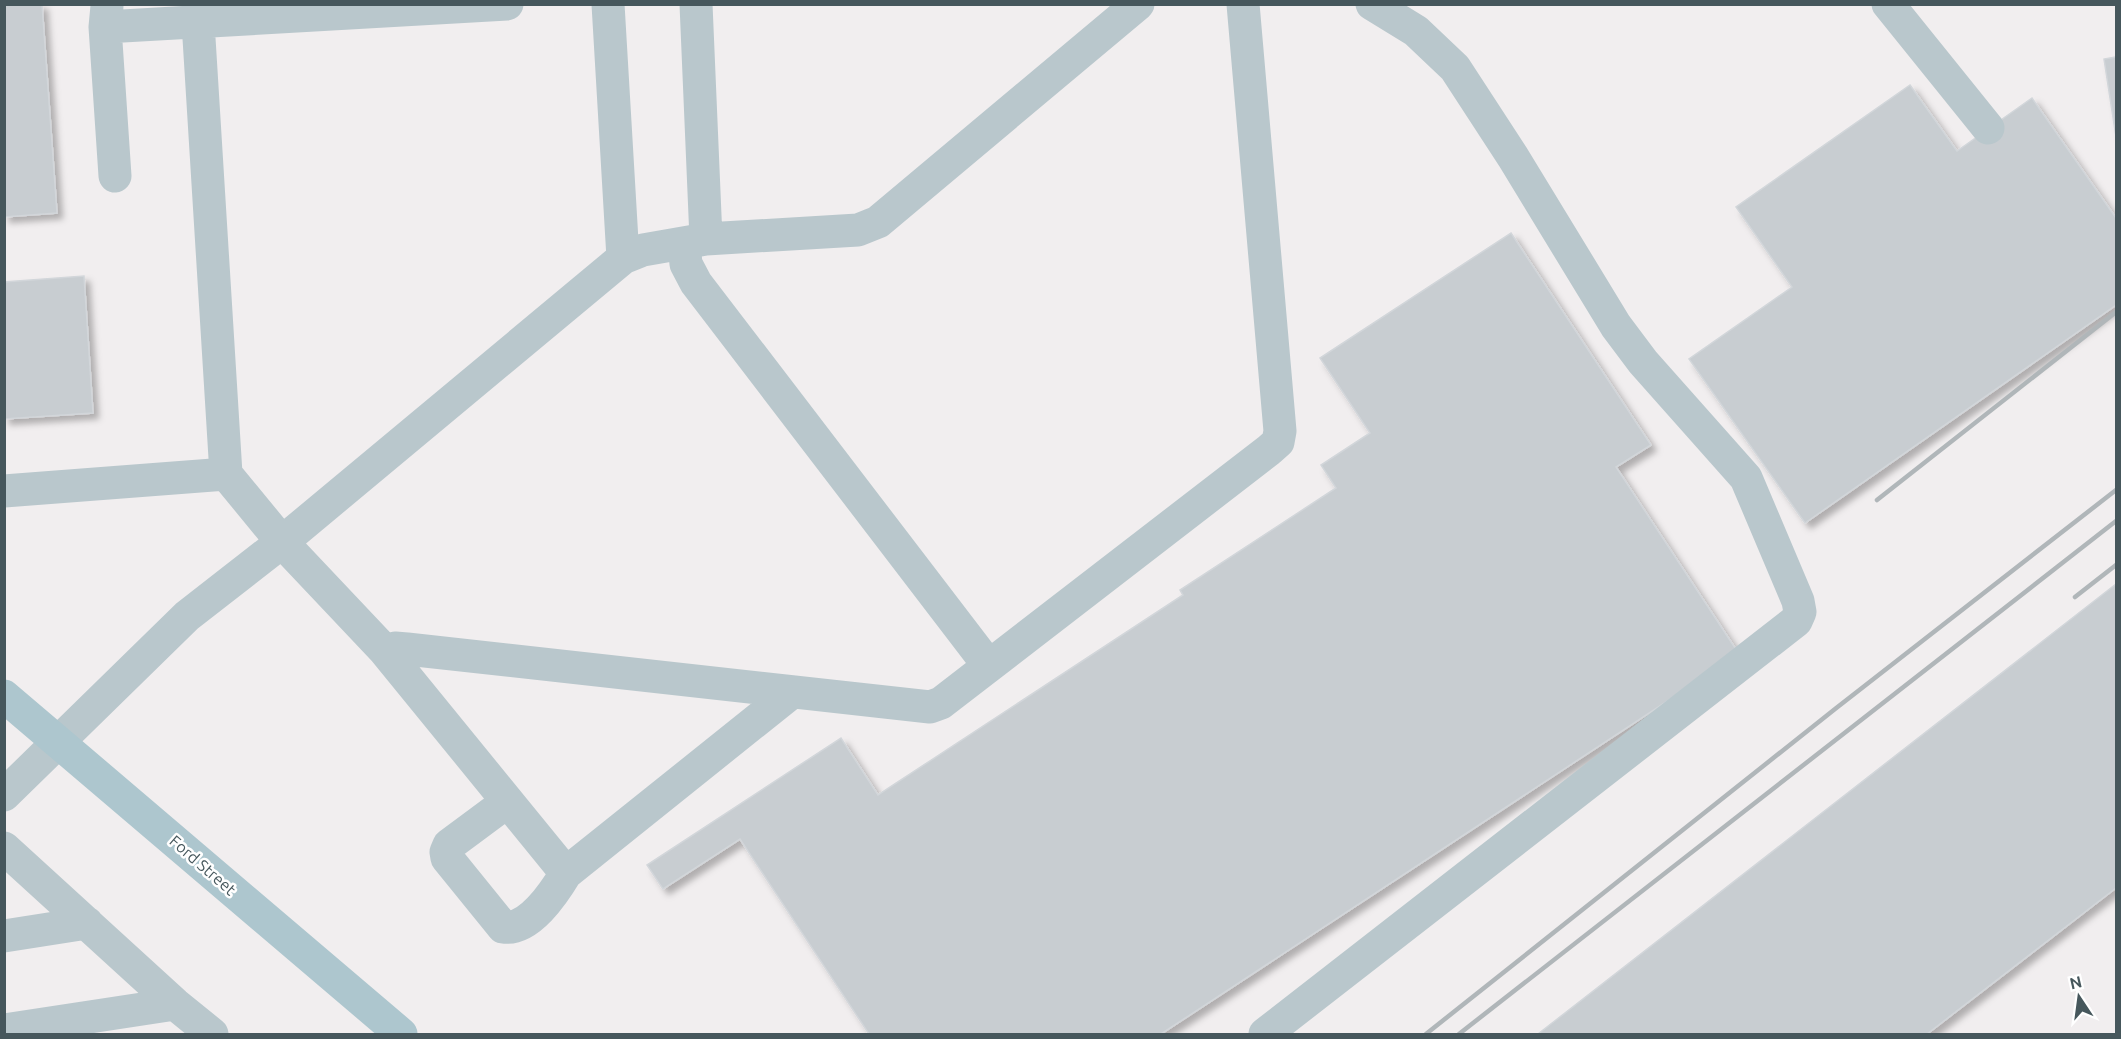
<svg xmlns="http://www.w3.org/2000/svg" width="2121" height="1039" viewBox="0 0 2121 1039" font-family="Ubuntu,sans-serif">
  <defs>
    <filter id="shadow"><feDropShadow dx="5.5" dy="5.5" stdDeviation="3" flood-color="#0004"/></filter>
  </defs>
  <rect width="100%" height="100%" fill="#f1eeef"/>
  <!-- building -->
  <path fill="#c8cdd1" stroke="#d2d6da" stroke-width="1.5" filter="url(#shadow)" d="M4 4H42L57 213 4 217Z
    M2116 57V137L2104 59Z
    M1910 85 1957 151 2032 98 2116 218V305L1805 523 1689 359 1792 287 1736 207Z
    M1511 233 1651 445 1616 467 1739 654 1161 1034H869L740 839 663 889 647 865 841 738 878 795 1183 595 1180 590 1336 488 1321 465 1370 433 1320 358Z
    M84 276 93 413 4 419V282Z
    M2116 584V888L1927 1034H1538Z"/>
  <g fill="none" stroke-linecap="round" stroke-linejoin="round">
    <!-- minor -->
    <path stroke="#b9c7cc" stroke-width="33" d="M608 4 623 258
      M696 4 706 239
      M1888 4 1988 128
      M107 6 105 27 115 176
      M198 22 226 474
      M105 27 507 4
      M684 243 686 264 696 283 989 666
      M4 491 226 474 282 542 385 651 395 648 407 649 930 707 941 703 1269 450 1278 442 1280 431 1243 4
      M385 651 566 873
      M4 795 187 616 282 542 623 258 643 250 706 239 858 230 878 222 1138 4
      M507 802 449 845 446 852 447 858 503 927C529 931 554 893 566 873L792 692
      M4 848 175 1004 212 1034
      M4 936 87 923
      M4 1030 175 1004
      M1265 1034 1796 621 1800 612 1798 601 1746 478 1643 362 1616 326 1513 157 1455 68 1416 31 1372 4"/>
    <!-- major -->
    <path stroke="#adc6ce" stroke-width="33" d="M4 696 401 1034"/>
    <!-- rail -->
    <path stroke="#b0b6b9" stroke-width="4.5" d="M1877 500 2116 312
      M2075 597 2116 565
      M1426 1034 1835 709 2116 490
      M1459 1034 2116 521"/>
  </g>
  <g text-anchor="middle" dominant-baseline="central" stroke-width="5" stroke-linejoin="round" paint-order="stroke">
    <!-- street labels -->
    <g font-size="16" fill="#46575c" stroke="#fff">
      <text transform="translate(203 865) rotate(41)">Ford Street</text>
    </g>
  </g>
  <!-- border -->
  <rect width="2121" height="1039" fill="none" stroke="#46575c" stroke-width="12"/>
  <!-- north arrow -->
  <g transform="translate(2079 997) rotate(347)" stroke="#ffffff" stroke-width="4.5" paint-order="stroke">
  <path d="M0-4.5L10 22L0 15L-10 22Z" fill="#46575c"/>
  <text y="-9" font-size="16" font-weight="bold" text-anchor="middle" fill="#46575c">N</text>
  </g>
</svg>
